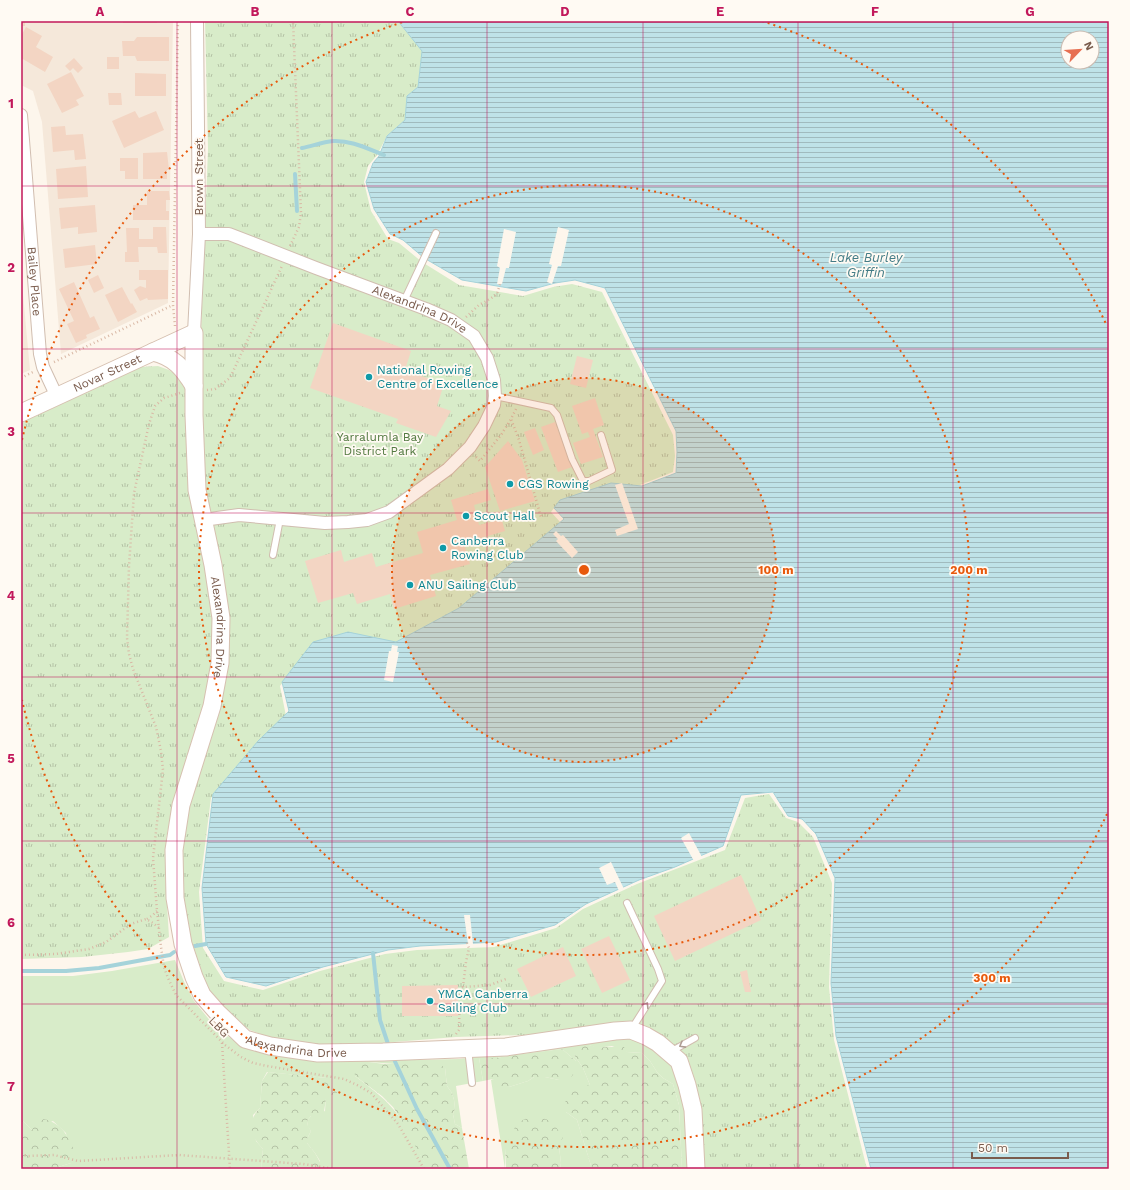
<svg xmlns="http://www.w3.org/2000/svg" width="1130" height="1190" viewBox="0 0 1130 1190" font-family="'Work Sans',sans-serif">
  <defs>
    <pattern id="forest-crowns" width="20" height="18" patternUnits="userSpaceOnUse"><rect width="20" height="18" fill="#d8ecc9"/><path d="M2 6a3 3 0 1 1 6 0M12 15a3 3 0 1 1 6 0" fill="none" stroke="#b4c2a5"/></pattern>
    <pattern id="park-tufts" width="24" height="20" patternUnits="userSpaceOnUse"><rect width="24" height="20" fill="#d8ecc9"/><path d="M3 7l-1-3M5 7V3M7 7l1-3M15 17l-1-3M17 17v-4M19 17l1-3" fill="none" stroke="#b4c2a5"/></pattern>
    <pattern id="water-rules" width="6" height="5" patternUnits="userSpaceOnUse"><rect width="6" height="5" fill="#bfe3e8"/><path d="M0 2.5h6" fill="none" stroke="#a0bbbe"/></pattern>
  </defs>
  <rect width="100%" height="100%" fill="#fdf6ec"/>
  <!-- residential -->
  <path fill="#f5e8da" d="M21 21H173L168 303 61 354 42 122 33 91 21 85Z
    M21 273 30 370 21 374Z"/>
  <!-- grass -->
  <path fill="#d8ecc9" d="M175 960 185 984 194 1001 212 1023 229 1037 251 1048 321 1059 417 1060 459 1059 611 1040C635 1037 643 1038 661 1055 665 1058 670 1062 673 1066 676 1069 677 1076 678 1080 688 1109 685 1139 688 1169H682L679 1105 673 1084 663 1078 657 1072 650 1061 642 1053 627 1052 612 1046 597 1048 589 1045 574 1055 583 1068 590 1085 566 1112 577 1120 592 1169H560L561 1163 559 1147 505 1148V1169L491 1080 493 1079 509 1087 528 1081 534 1077H545L559 1080 576 1061 562 1049 512 1055 496 1058H479L483 1081 456 1086 462 1128 455 1124 453 1114 455 1109 454 1100 452 1093 447 1086 445 1068 369 1062 355 1076C373 1090 387 1099 400 1118 404 1123 408 1129 411 1134 417 1146 420 1159 431 1169H320V1161L315 1153 307 1143V1139L311 1131 308 1127 307 1121 311 1116 325 1111 327 1078 267 1072 262 1081 260 1108 253 1115 256 1141 263 1149 261 1169H52L71 1163 66 1133 53 1121 32 1130 21 1119V976H73L112 971Z"/>
  <!-- forest -->
  <path fill="url(#forest-crowns)" d="M589 1045C600 1049 611 1046 624 1047L627 1052 642 1053 650 1061 657 1072 663 1078 673 1084 679 1105 682 1169H592L577 1120 566 1112 565 1102 575 1088 590 1085 583 1068 574 1055 576 1046Z
    M562 1049 576 1061 575 1071 571 1078 559 1080 545 1077H534L528 1081 509 1087 499 1086 493 1079 483 1081 479 1058H496L512 1055Z
    M369 1062 384 1064 438 1063 445 1068 447 1086 452 1093 454 1100 455 1109 453 1114 455 1124 462 1128 469 1169H431L426 1165 416 1148 410 1134 393 1107 382 1096 355 1076 354 1068 357 1063Z
    M268 1072 327 1078 334 1080 339 1089 334 1097 326 1099 323 1118 318 1120 311 1116 307 1121 308 1126 311 1131 307 1139V1143L315 1153 320 1162V1169H261L263 1149C250 1136 246 1122 260 1108L262 1081Z
    M531 1116C550 1118 553 1122 563 1137L559 1147 561 1163 560 1169H506L505 1148 510 1137 517 1123Z
    M21 1119 32 1130 36 1123 44 1119C63 1124 67 1135 75 1152L71 1163 52 1169H21Z"/>
  <!-- park -->
  <path fill="url(#park-tufts)" d="M205 21H398L422 51 418 87 407 96 405 120 387 136 377 155 368 166 364 182 371 211 388 239 399 243 422 262 459 285 523 296 553 287 572 284 602 292 673 435 675 456 673 472 640 485 609 487 557 504 551 512 561 523 458 612 398 646H310L280 686 286 716 256 745 211 798 199 892 203 948 224 981 263 990 320 971 385 954 417 950 494 947 556 928 583 909 637 884 725 850 745 798 769 794 786 818 798 822 813 837 832 883 829 987 834 1040 867 1169H702L685 1062 621 1032 456 1037 369 1044 320 1045 276 1040 250 1030 223 1013 209 996 193 958 181 899V851L188 807 219 707 204 494 201 334 208 149Z
    M158 366 169 370 180 378 185 388 187 411V460L194 512 205 560 213 627 212 673 194 738 174 799 166 839 165 873 169 937 148 949 128 952 82 957 21 959V423L140 367Z"/>
  <!-- water -->
  <path fill="url(#water-rules)" stroke="#a5d3da" fill-rule="evenodd" d="M398 21H1109V1169H871L836 1036 831 983 835 878 816 834 802 819 788 816 773 792 741 795 723 846 675 867 639 880 586 904 555 925 496 942 420 946 388 950 323 967 266 986 226 977 206 944 202 888 213 794 258 741 289 711 282 682 313 642 348 632 396 642 459 608 564 519 554 508 560 500 611 483 642 486 676 473 677 452 676 431 605 288 575 280 555 283 526 291 462 280 424 258 403 240 390 234 374 209 366 182 373 163 379 156 387 136 405 120 407 96 418 87 422 51ZM1068 38H1092V62H1068Z"/>
  <!-- pier -->
  <path fill="#fdf6ec" d="M558 227 569 230 561 266H558L552 284 547 282 552 265 549 264Z
    M504 229 516 232 509 268H506L502 284H497L500 268 497 266Z
    M622 483 638 529 617 536 615 530 629 524 615 485Z
    M556 531 561 536 563 535 578 552 572 558 556 541 558 539 553 534Z
    M392 645 398 646 397 652H399L393 682 384 680 389 651H391Z
    M689 833 702 857 694 861 681 838Z
    M611 862 624 889 619 891 615 882 607 885 599 868Z
    M464 915H470L473 944H468Z"/>
  <g fill="none" stroke-linecap="round" stroke-linejoin="round">
    <!-- stream -->
    <path stroke="#a5d3da" stroke-width="4" d="M302 148C312 146 323 142 333 141 351 140 368 149 384 155
      M295 174 297 211
      M195 946 206 944
      M373 953 380 1020 389 1047
      M21 971H66L99 968 170 955 174 952
      M392 1055 417 1109 450 1169"/>
  </g>
  <!-- building -->
  <path fill="#f3d5c3" d="M21 21H25V26H21Z
    M123 21H157V23H123Z
    M26 27 42 36 36 47 53 57 45 72 21 58V45L22 42H21V36Z
    M137 37H169V61H137L135 56H123L122 41H134Z
    M107 57H119V69H107Z
    M74 58 83 68 78 73 73 68 70 71 65 66Z
    M71 72 84 96 76 100 79 105 62 113 47 84Z
    M135 73 166 74V96H135Z
    M108 93H121L122 105H109Z
    M135 111 139 118 156 111 164 130 124 148 112 121Z
    M65 126 66 135 83 134 86 159 75 160 74 150 53 152 51 127Z
    M167 152 169 170H167V179H143V153Z
    M120 158H138V179H125V171H120Z
    M86 166 88 197 58 199 56 169Z
    M147 191H169L170 200H166V211H169V220H133V205H147Z
    M95 205 97 232 78 234V227L61 229 59 208Z
    M153 227H166L167 253H158L157 247H138L139 262H125V252H127L126 228H139V239H153Z
    M95 245 97 264 65 268 63 249Z
    M139 270H168V299L148 300 147 298 140 301 134 290 140 286 146 288V280H139Z
    M98 275 104 288 94 293 88 280Z
    M74 282 90 318 94 316 100 329 86 335 87 338 76 343 67 324 74 321 59 289Z
    M122 287 131 304 132 303 137 312 118 322 105 295Z
    M333 323 411 351 405 370 444 384 437 406 451 411 436 437 396 423 398 419 310 388Z
    M577 356 593 360 586 388 570 384Z
    M595 398 604 425 593 429 603 457 581 464 573 443 590 437 588 432 582 434 572 406Z
    M555 422 572 467 558 472 541 427Z
    M535 428 544 450 533 455 524 432Z
    M508 441 522 460 535 501 500 511 485 467Z
    M488 489 491 500 474 505 479 525 497 520 494 513 499 511 505 531 464 543 470 564 430 575 436 596 394 609 390 594 357 604 353 593 318 603 305 561 341 550 344 562 372 553 376 567 423 553 417 532 457 520 451 500Z
    M741 875 761 920 675 961 654 916Z
    M609 936 630 980 602 993 581 949Z
    M563 947 576 976 531 997 517 969Z
    M747 970 751 992H745L740 972Z
    M458 985V1016H402V986Z"/>
  <g fill="none" stroke-linecap="round" stroke-linejoin="round">
    <defs>
      <path id="service" d="M404 301 436 233
        M495 396 551 408 557 415 572 459 583 481H589L612 470 601 435
        M273 555 280 519
        M627 903 658 969 662 981 631 1030
        M468 1049 472 1083
        M670 1052 695 1038"/>
      <g id="minor">
        <path id="s1" d="M21 115 40 354 43 367 57 397"/>
        <path id="s2" d="M199 234H229L316 268 426 309 451 320 474 336 487 358 494 380 495 396 494 405 484 426 470 447 448 469 389 512 367 520 348 522 325 523 239 515 203 520"/>
        <path d="M194 333 199 234 197 21"/>
      </g>
      <g id="secondary">
        <path d="M153 352C174 357 183 368 194 386"/>
        <path id="s3" d="M21 413 194 333V415L197 490 213 565 221 618 220 663 212 706 181 805 174 850 175 898 183 944 194 977 202 995 217 1012 245 1039 270 1046 318 1053 383 1052 506 1047 615 1031 631 1030 646 1036 658 1043 679 1061 687 1085 693 1110 696 1169"/>
      </g>
    </defs>
    <!-- service casing -->
    <use href="#service" stroke="#d1beb0" stroke-width="8"/>
    <!-- minor casing -->
    <use href="#minor" stroke="#d1beb0" stroke-width="14"/>
    <!-- secondary casing -->
    <use href="#secondary" stroke="#d6c0b0" stroke-width="19"/>
    <!-- path -->
    <path stroke="#d9b8a5" stroke-width="2.5" stroke-dasharray="1 3" stroke-linecap="butt" d="M290 246 299 227 301 213 293 21
      M466 317 479 305 490 299 497 294 500 284
      M175 326 173 305 178 21
      M54 362 173 305
      M21 378 33 372
      M207 390 215 389 230 378 282 266
      M180 393 164 398 155 406 149 424 134 493 129 566 127 638 129 654 133 669 156 727 161 751 163 770 153 858 157 911 161 947 164 967 168 978 176 995 225 1045 241 1057 253 1063 267 1066 344 1079 357 1085 371 1093 398 1124 424 1169
      M516 409 511 419 519 440 541 517
      M476 457 480 461 501 435 511 419
      M147 919 153 915 157 911
      M21 955 56 954 89 949 106 942 131 924 146 919 153 923 159 928
      M463 987 466 962 469 948 467 943
      M456 1034 459 1030 460 990 463 987 490 985 506 979
      M222 1043 230 1169
      M21 1154 27 1156 54 1155 78 1161 179 1155 303 1164 335 1169"/>
    <!-- service -->
    <use href="#service" stroke="#fff" stroke-width="6"/>
    <!-- minor -->
    <use href="#minor" stroke="#fff" stroke-width="12"/>
    <!-- secondary -->
    <use href="#secondary" stroke="#fff" stroke-width="17"/>
  </g>
  <!-- one-way arrows -->
  <defs><path id="oneway-chevron" d="M-2-3.5L2.5 0L-2 3.5" fill="none" stroke-width="1.6" stroke-linecap="round" stroke-linejoin="round"/></defs>
  <g stroke="#af9d94">
    <use href="#oneway-chevron" transform="translate(646 1005) rotate(-58)"/>
    <use href="#oneway-chevron" transform="translate(682 1045) rotate(151)"/>
  </g>
  <!-- grid -->
  <path fill="none" stroke="#c2185b" stroke-width="1" stroke-opacity="0.55" d="M177 21V1169M332 21V1169M487 21V1169M643 21V1169M798 21V1169M953 21V1169M21 186H1109M21 349H1109M21 513H1109M21 677H1109M21 841H1109M21 1004H1109"/>
  <!-- distance rings -->
  <circle cx="584" cy="570" r="192" fill="#e8590c" fill-opacity=".12"/>
  <g fill="none" stroke="#e8590c" stroke-width="2" stroke-dasharray="2 4">
    <circle cx="584" cy="570" r="192"/>
    <circle cx="584" cy="570" r="385"/>
    <path d="M1107 814A577 577 0 0 1 22 700M22 440A577 577 0 0 1 406 21M762 21A577 577 0 0 1 1107 326"/>
  </g>
  <!-- markers -->
  <g fill="#0f9aa8" stroke="#fffaf3" stroke-width="1.5">
    <circle cx="369" cy="377" r="4"/>
    <circle cx="510" cy="484" r="4"/>
    <circle cx="466" cy="516" r="4"/>
    <circle cx="443" cy="548" r="4"/>
    <circle cx="410" cy="585" r="4"/>
    <circle cx="430" cy="1001" r="4"/>
  </g>
  <g text-anchor="middle" dominant-baseline="central" stroke-width="3.5" stroke-linejoin="round" paint-order="stroke">
    <!-- street labels -->
    <g font-size="12" fill="#7a5c4d" stroke="#fffaf3">
      <text transform="translate(199 177) rotate(-90)">Brown Street</text>
      <text stroke="none"><textPath href="#s1" startOffset="167">Bailey Place</textPath></text>
      <text stroke="none"><textPath href="#s2" startOffset="235">Alexandrina Drive</textPath></text>
      <text stroke="none"><textPath href="#s3" startOffset="95">Novar Street</textPath></text>
      <text stroke="none"><textPath href="#s3" startOffset="487">Alexandrina Drive</textPath></text>
      <text transform="translate(219 1027) rotate(46)">LBG</text>
      <text stroke="none"><textPath href="#s3" startOffset="979">Alexandrina Drive</textPath></text>
    </g>
    <!-- culture labels -->
    <g font-size="12" fill="#0d838f" stroke="#fffaf3" text-anchor="start">
      <text x="377" y="370">National Rowing<tspan x="377" dy="14">Centre of Excellence</tspan></text>
      <text x="518" y="484">CGS Rowing</text>
      <text x="474" y="516">Scout Hall</text>
      <text x="451" y="541">Canberra<tspan x="451" dy="14">Rowing Club</tspan></text>
      <text x="418" y="585">ANU Sailing Club</text>
      <text x="438" y="994">YMCA Canberra<tspan x="438" dy="14">Sailing Club</tspan></text>
    </g>
    <!-- park labels -->
    <g font-size="12" fill="#537a41" stroke="#fffaf3">
      <text x="380" y="437">Yarralumla Bay<tspan x="380" dy="14">District Park</tspan></text>
    </g>
    <!-- water labels -->
    <g font-size="13" font-style="italic" fill="#437c86" stroke="#fffaf3">
      <text x="866" y="257">Lake Burley<tspan x="866" dy="15">Griffin</tspan></text>
    </g>
  </g>
  <circle cx="584" cy="570" r="6" fill="#e8590c" stroke="#fffaf3" stroke-width="2"/>
  <g font-size="12" text-anchor="middle" font-weight="bold" fill="#e8590c" stroke="#fffaf3" stroke-width="3.5" stroke-linejoin="round" paint-order="stroke">
    <text x="776" y="574">100 m</text>
    <text x="969" y="574">200 m</text>
    <text x="992" y="982">300 m</text>
  </g>
  <!-- border -->
  <rect width="1130" height="1190" fill="none" stroke="#fffaf3" stroke-width="44"/>
  <!-- north arrow -->
  <g transform="translate(1080 50) rotate(65)"><circle r="19" fill="#fffaf3" stroke="#cabbb1"/>
  <path d="M0-3L7 15L0 10L-7 15Z" fill="#e76f51"/>
  <text y="-6" font-size="11" font-weight="bold" text-anchor="middle" fill="#7a5c4d">N</text>
  </g>
  <!-- scale -->
  <path d="M972 1152v6h96v-6" fill="none" stroke="#7a5c4d" stroke-width="2"/>
  <text x="978" y="1152" font-size="12" fill="#7a5c4d" stroke="#fffaf3" stroke-width="3" paint-order="stroke">50 m</text>
  <rect x="22" y="22" width="1086" height="1146" fill="none" stroke="#c2185b" stroke-width="1.5"/>
  <g font-size="13" text-anchor="middle" font-weight="bold" fill="#c2185b">
    <text x="100" y="16">A</text>
    <text x="255" y="16">B</text>
    <text x="410" y="16">C</text>
    <text x="565" y="16">D</text>
    <text x="720" y="16">E</text>
    <text x="875" y="16">F</text>
    <text x="1030" y="16">G</text>
    <text x="11" y="108">1</text>
    <text x="11" y="272">2</text>
    <text x="11" y="436">3</text>
    <text x="11" y="600">4</text>
    <text x="11" y="763">5</text>
    <text x="11" y="927">6</text>
    <text x="11" y="1091">7</text>
  </g>
</svg>
